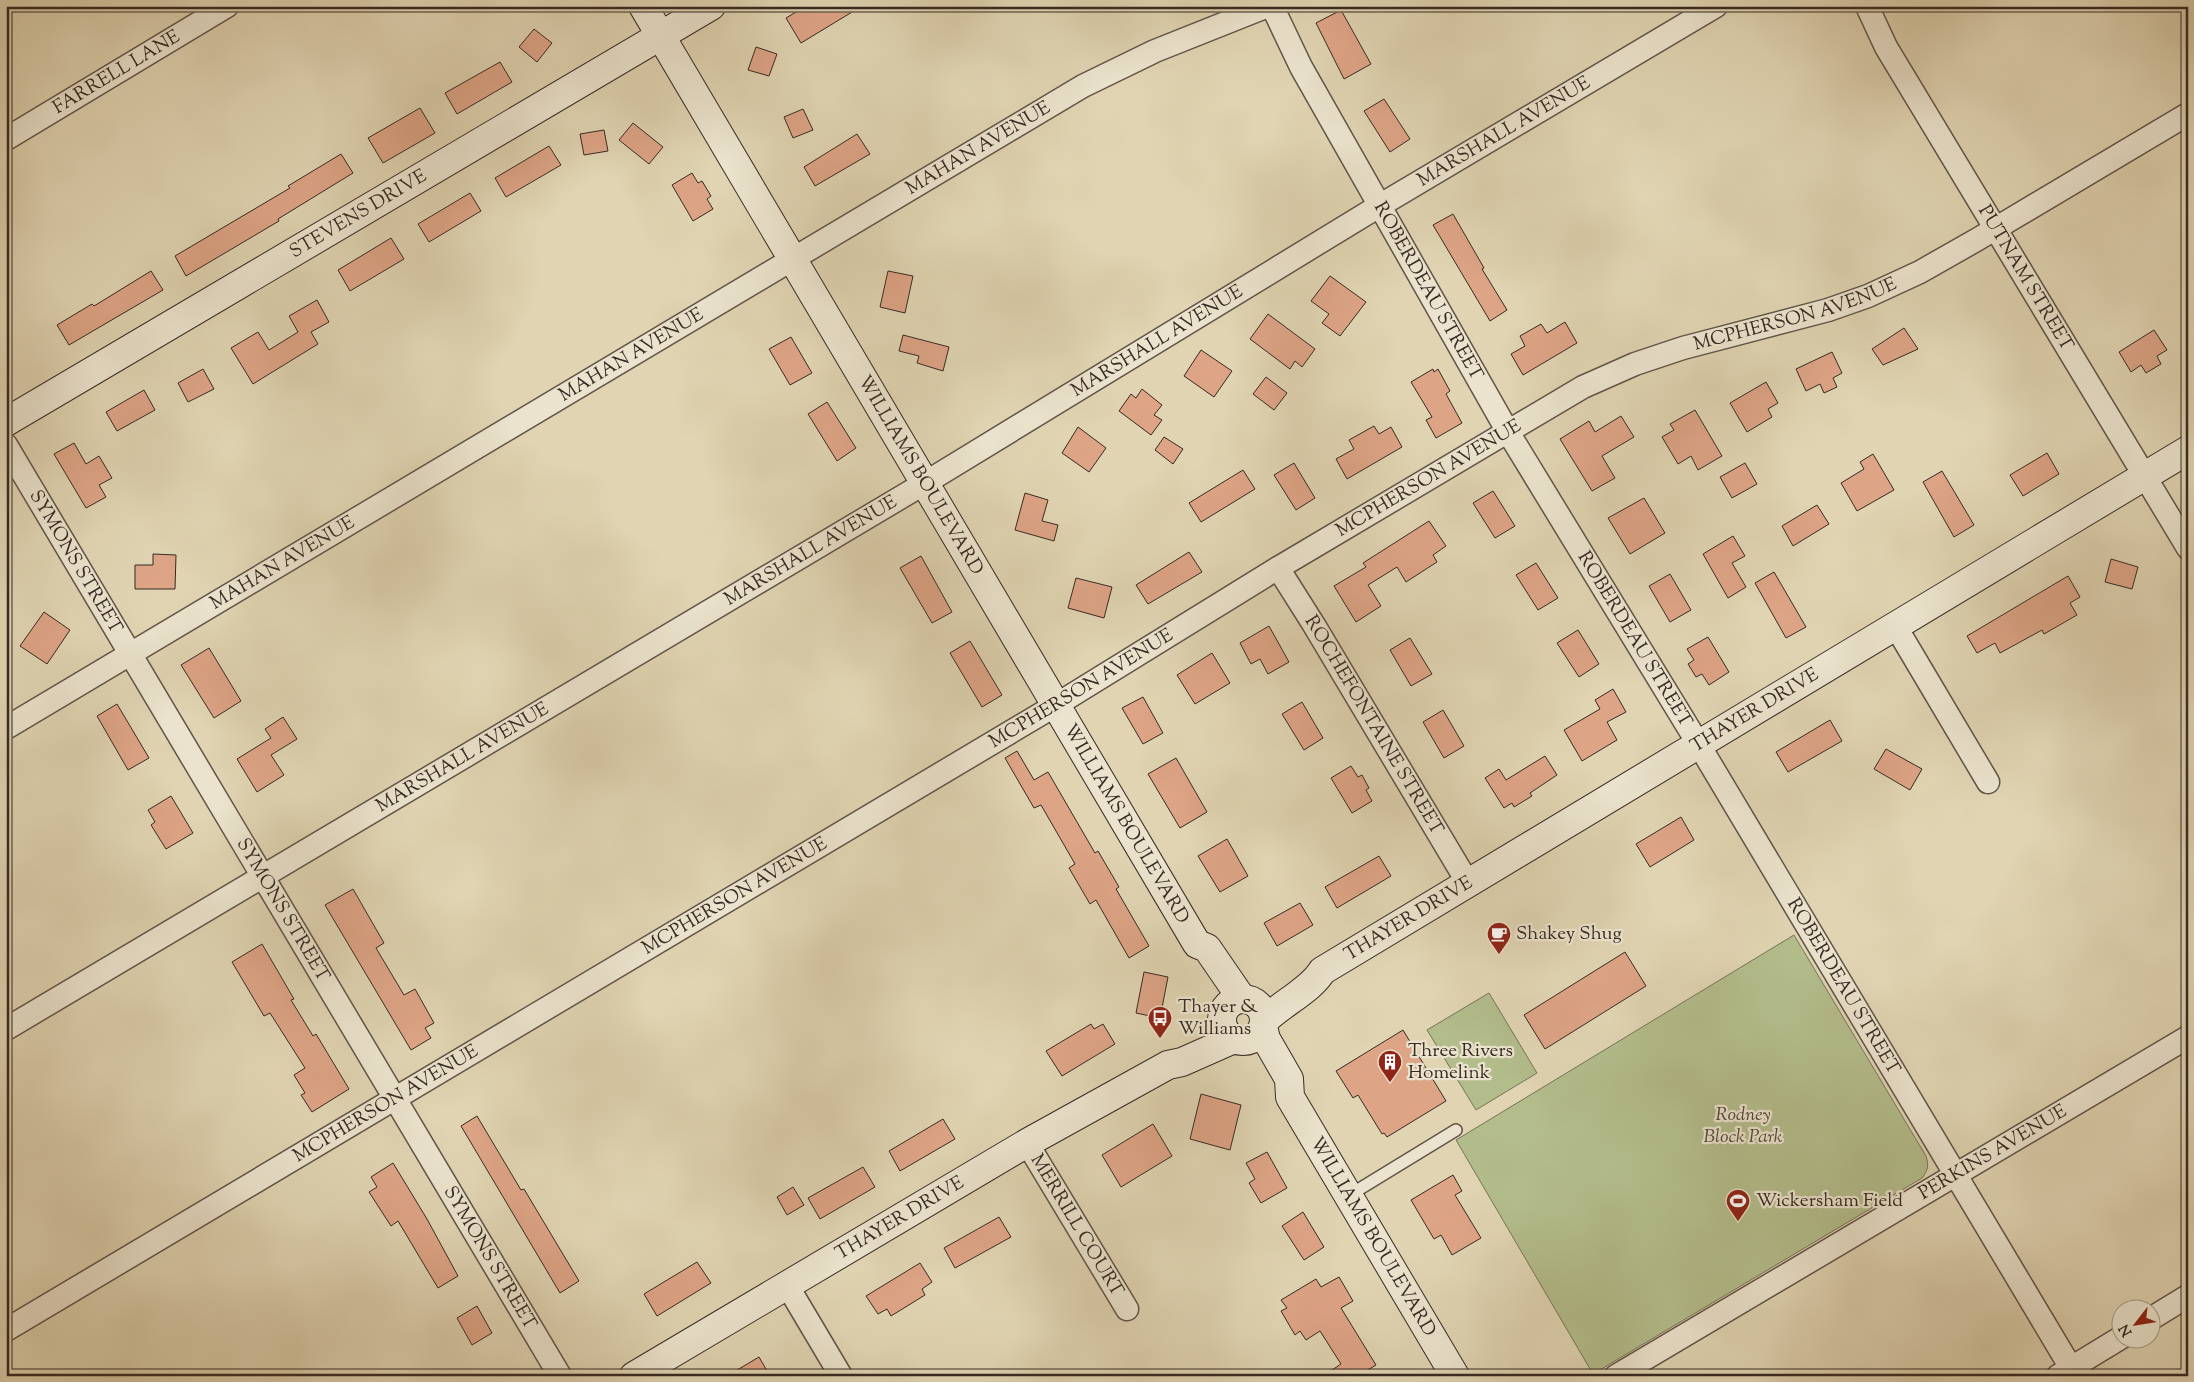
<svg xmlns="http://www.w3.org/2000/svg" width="2194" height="1382" viewBox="0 0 2194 1382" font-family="'Sorts Mill Goudy',serif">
  <rect width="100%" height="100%" fill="#e0d4b2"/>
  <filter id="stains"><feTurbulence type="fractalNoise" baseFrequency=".004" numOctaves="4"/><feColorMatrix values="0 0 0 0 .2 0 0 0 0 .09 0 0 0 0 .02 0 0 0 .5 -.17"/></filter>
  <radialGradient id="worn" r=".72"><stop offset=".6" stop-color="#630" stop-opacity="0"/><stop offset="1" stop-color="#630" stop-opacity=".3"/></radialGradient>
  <!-- green -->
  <path fill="#b3bc8b" stroke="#757358" d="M1794 935 1926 1156C1929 1166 1928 1170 1922 1178L1593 1374 1456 1140Z
    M1489 993 1537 1073 1476 1110 1427 1030Z"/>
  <!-- building -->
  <path fill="#dda486" stroke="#372a24" d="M806 6H862L801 43 786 18Z
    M1341 10 1371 64 1344 79 1316 23Z
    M534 29 552 43 537 62 519 47Z
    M756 47 777 54 769 76 748 70Z
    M500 62 512 82 457 114 445 93Z
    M1384 99 1410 139 1390 152 1364 111Z
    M420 108 435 133 383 163 368 138Z
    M803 109 813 130 793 138 784 117Z
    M633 123 663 147 649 164 619 140Z
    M604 130 608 151 584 155 580 134Z
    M857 134 870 154 815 186 804 167Z
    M549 146 561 165 506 197 495 178Z
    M341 154 353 173 278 219 279 221 186 276 175 256 290 188 288 186Z
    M692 173 698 183 702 181 711 196 707 199 713 209 693 221 672 185Z
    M470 193 481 211 429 242 418 224Z
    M1453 214 1484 268 1482 269 1507 310 1490 321 1433 225Z
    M391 238 404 259 350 291 338 270Z
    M151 271 163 290 69 345 57 325 92 304 94 306Z
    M888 271 913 276 905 313 880 307Z
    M1330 276 1366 302 1340 336 1322 323 1329 314 1311 301Z
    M317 300 329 322 311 332 318 344 253 384 231 348 258 332 269 350 298 332 289 316Z
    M1268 314 1315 349 1302 367 1295 361 1290 369 1250 339Z
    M1565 322 1577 343 1523 375 1511 354 1525 346 1520 336 1541 324 1547 333Z
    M1904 328 1918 349 1883 365 1872 349Z
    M2154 330 2167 350 2157 356 2161 364 2146 373 2141 365 2131 372 2119 352Z
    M903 335 949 347 943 371 917 363 919 356 899 351Z
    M791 337 812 373 790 385 769 349Z
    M1201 350 1232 371 1214 397 1184 376Z
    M1832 352 1842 373 1833 378 1837 387 1824 393 1820 384 1806 391 1796 369Z
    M203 369 214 389 188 402 178 383Z
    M1433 369 1434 372 1438 369 1450 391 1446 394 1462 423 1436 438 1426 420 1432 417 1411 382Z
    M1266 377 1287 393 1274 410 1253 394Z
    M1766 382 1778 403 1768 409 1772 417 1747 432 1730 403Z
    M1142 389 1162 405 1154 415 1162 420 1151 435 1119 411 1131 394 1136 398Z
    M144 390 155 410 117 431 106 412Z
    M827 402 856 448 837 461 808 414Z
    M1695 410 1722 456 1698 470 1691 456 1678 464 1662 437 1674 430 1670 424Z
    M1621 416 1634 437 1602 456 1615 478 1592 491 1560 439 1589 421 1595 432Z
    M1374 426 1379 434 1391 427 1402 447 1347 479 1336 459 1354 449 1349 440Z
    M1078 427 1106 448 1089 472 1062 453Z
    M1164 437 1183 449 1173 464 1155 450Z
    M74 443 86 464 99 456 112 478 99 485 106 497 86 508 54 454Z
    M2047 453 2059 474 2023 496 2010 475Z
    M1873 454 1894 490 1857 511 1841 483 1864 469 1860 462Z
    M1294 463 1315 498 1296 510 1274 475Z
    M1745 463 1757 484 1732 498 1720 477Z
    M1243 470 1255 489 1201 522 1189 503Z
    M1942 471 1974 525 1954 537 1923 482Z
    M1493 491 1515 526 1495 538 1473 503Z
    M1025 493 1048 500 1042 521 1058 525 1054 541 1015 530Z
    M1644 498 1665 533 1630 554 1608 518Z
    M1817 505 1829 524 1793 546 1782 526Z
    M1429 521 1446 546 1433 555 1437 562 1406 582 1397 567 1368 585 1381 606 1356 622 1334 586 1366 567 1363 563Z
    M1733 536 1745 556 1732 563 1746 587 1728 598 1703 554Z
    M1189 552 1202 572 1148 604 1136 585Z
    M153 554 176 555 175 589H135V565H153Z
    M921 556 952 612 932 623 900 568Z
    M2111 559 2138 567 2132 589 2105 582Z
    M1536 563 1558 598 1538 610 1516 575Z
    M1774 572 1806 627 1786 638 1755 583Z
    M1670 574 1691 610 1670 622 1649 586Z
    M2068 576 2080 597 2070 603 2077 615 2044 634 2042 630 2000 653 1995 643 1977 653 1967 636Z
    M1076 578 1112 587 1104 618 1068 608Z
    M44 612 70 630 47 664 20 646Z
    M1269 626 1289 662 1268 674 1260 659 1251 664 1240 643Z
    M1578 630 1599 664 1579 677 1557 643Z
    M1708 637 1729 672 1709 685 1702 674 1696 677 1688 664 1694 660 1687 649Z
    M1410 638 1432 674 1411 686 1390 650Z
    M970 641 1002 695 982 707 950 653Z
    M209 648 241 701 214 718 181 665Z
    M1212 653 1230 683 1195 704 1177 675Z
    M1613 689 1626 712 1607 722 1617 740 1582 761 1564 730 1600 709 1595 700Z
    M1143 697 1163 733 1143 744 1122 708Z
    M1302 702 1323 738 1304 750 1282 714Z
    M117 704 149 758 128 770 97 716Z
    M1443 710 1464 746 1444 758 1423 722Z
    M283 717 297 739 271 755 284 775 257 792 237 759 271 738 265 729Z
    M1830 720 1842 741 1788 772 1776 752Z
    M1886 749 1922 769 1910 790 1874 769Z
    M1017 751 1034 780 1048 772 1095 853 1098 851 1119 887 1116 889 1149 946 1129 958 1096 900 1090 904 1069 868 1075 864 1041 805 1034 808 1005 758Z
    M1545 756 1557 775 1530 793 1532 796 1514 807 1512 803 1504 808 1485 778 1499 769 1506 780Z
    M1176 758 1207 812 1180 828 1148 774Z
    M1351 766 1358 777 1362 775 1369 788 1366 790 1372 801 1352 813 1331 778Z
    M171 796 193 833 166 849 151 825 155 822 148 810Z
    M1681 817 1694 840 1650 867 1636 844Z
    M1227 839 1248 876 1220 892 1198 856Z
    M1379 856 1391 876 1337 908 1325 887Z
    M353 889 384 943 376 948 404 995 415 989 434 1023 425 1028 431 1038 411 1050 325 905Z
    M1300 903 1313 925 1277 946 1264 923Z
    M262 944 294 999 291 1000 313 1036 316 1034 349 1089 312 1112 301 1095 305 1093 294 1075 305 1068 270 1013 264 1016 232 962Z
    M1625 952 1646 986 1545 1049 1524 1015Z
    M1144 972 1168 977 1160 1018 1136 1013Z
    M1091 1024 1094 1029 1103 1024 1115 1044 1062 1076 1046 1051Z
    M1403 1030 1446 1101 1387 1137 1384 1133 1382 1134 1358 1095 1353 1098 1336 1071Z
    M1201 1094 1241 1105 1230 1150 1190 1139Z
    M477 1116 521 1190 524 1189 579 1281 560 1293 461 1126Z
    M943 1119 955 1139 900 1171 889 1151Z
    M1153 1124 1172 1156 1121 1187 1102 1155Z
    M1267 1152 1287 1188 1261 1203 1249 1183 1255 1179 1246 1163Z
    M393 1163 427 1219 458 1276 438 1288 398 1221 391 1226 369 1192 377 1187 371 1177Z
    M863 1167 875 1187 820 1219 808 1198Z
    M1453 1175 1462 1191 1455 1195 1481 1238 1452 1255 1441 1235 1434 1239 1411 1200Z
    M793 1187 804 1205 787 1215 777 1197Z
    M1303 1212 1324 1247 1304 1260 1282 1226Z
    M999 1217 1011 1237 955 1268 944 1248Z
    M697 1262 711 1283 657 1316 644 1294Z
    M920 1263 932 1282 922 1289 925 1295 891 1316 887 1309 878 1314 866 1296Z
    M1339 1277 1353 1301 1341 1308 1376 1365 1358 1376H1323L1341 1364 1320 1331 1306 1340 1300 1331 1295 1335 1281 1311 1287 1308 1281 1300 1316 1279 1321 1287Z
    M477 1306 492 1333 472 1345 457 1318Z
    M759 1357 770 1376H727Z"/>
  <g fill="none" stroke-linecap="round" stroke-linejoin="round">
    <defs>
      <path id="lane" d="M1348 1196 1456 1130"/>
      <g id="street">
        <path id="s1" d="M1272 6 1301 67 1508 432 1699 745 2071 1368"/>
        <path id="s2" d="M1867 6 1886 47 2188 548"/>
        <path id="s3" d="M6 139 227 6"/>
        <path id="s4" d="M6 445 560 1376"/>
        <path id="s5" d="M1278 568 1314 625 1468 883"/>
        <path d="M1896 627 1988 782"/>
        <path id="s6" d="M6 728 1083 86 1155 51 1268 6"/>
        <path id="s7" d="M6 1029 925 483 1379 206 1716 6"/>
        <path id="s8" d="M1027 1143 1127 1309"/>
        <path d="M787 1285 841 1376"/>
        <path d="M2152 1318 2188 1296"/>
        <path id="s9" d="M6 1330 1056 705 1278 568 1583 387 1635 364 1683 348 1828 310 1868 296 1920 272 1978 239 2188 114"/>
        <path id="s10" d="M1616 1376 2188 1037"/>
        <path d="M2058 1376 2122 1337"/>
      </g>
      <g id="secondary">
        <path id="s11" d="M643 6 1197 944 1207 948 1242 999"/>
        <path id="s12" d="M6 422 711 6"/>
        <circle cx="1243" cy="1020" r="21"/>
        <path id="s13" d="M1264 1021C1281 1004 1312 989 1322 971L2188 450"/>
        <path id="s14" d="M1263 1027 1266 1039 1289 1079 1290 1097 1455 1376"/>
        <path id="s15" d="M634 1376 1027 1143 1168 1065 1182 1062 1234 1039"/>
      </g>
    </defs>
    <!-- lane casing -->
    <use href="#lane" stroke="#615448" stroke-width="14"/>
    <!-- street casing -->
    <use href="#street" stroke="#615448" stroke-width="25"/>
    <!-- secondary casing -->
    <use href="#secondary" stroke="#372a24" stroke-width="30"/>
    <!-- lane -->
    <use href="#lane" stroke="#ebe3cd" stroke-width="11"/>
    <!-- street -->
    <use href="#street" stroke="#ebe3cd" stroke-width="22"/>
    <!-- secondary -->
    <use href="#secondary" stroke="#ebe3cd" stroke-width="28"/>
  </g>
  <!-- icons -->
  <defs>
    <symbol id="cafe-pin" viewBox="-11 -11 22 30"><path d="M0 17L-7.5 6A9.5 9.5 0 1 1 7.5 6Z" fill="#8f2418" stroke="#ebe3cd"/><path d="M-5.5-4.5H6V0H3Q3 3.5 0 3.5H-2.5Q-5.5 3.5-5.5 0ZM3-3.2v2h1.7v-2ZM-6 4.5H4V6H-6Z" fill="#fff"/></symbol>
    <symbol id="bus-pin" viewBox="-11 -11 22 30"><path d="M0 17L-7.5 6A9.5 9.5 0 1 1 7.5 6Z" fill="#8f2418" stroke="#ebe3cd"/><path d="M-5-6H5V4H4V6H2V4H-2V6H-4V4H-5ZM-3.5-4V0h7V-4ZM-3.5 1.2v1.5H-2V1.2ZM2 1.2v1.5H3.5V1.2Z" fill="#fff"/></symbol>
    <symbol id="building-pin" viewBox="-11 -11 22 30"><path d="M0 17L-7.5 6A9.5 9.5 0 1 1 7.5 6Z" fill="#8f2418" stroke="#ebe3cd"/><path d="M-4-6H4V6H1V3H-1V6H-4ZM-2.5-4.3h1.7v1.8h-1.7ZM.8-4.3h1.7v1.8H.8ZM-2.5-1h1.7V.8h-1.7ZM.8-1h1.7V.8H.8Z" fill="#fff"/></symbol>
    <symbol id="stadium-pin" viewBox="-11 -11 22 30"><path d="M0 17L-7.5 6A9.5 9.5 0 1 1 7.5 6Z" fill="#8f2418" stroke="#ebe3cd"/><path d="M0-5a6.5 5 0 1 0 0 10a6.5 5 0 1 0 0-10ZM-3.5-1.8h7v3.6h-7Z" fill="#fff"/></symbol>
  </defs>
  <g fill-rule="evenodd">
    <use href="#cafe-pin" x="1485" y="920" width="28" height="38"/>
    <use href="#bus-pin" x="1146" y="1004" width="28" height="38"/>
    <use href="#building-pin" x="1376" y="1048" width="28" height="38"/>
    <use href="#stadium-pin" x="1724" y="1187" width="28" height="38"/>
  </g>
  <g text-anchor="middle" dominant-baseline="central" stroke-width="4.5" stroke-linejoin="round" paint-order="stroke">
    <!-- street labels -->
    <g font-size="19" fill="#372a24" stroke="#ebe3cd">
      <text stroke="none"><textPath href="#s3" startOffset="129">FARRELL LANE</textPath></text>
      <text stroke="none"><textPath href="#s7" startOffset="1746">MARSHALL AVENUE</textPath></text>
      <text stroke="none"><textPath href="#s6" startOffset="1132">MAHAN AVENUE</textPath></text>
      <text stroke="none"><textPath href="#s12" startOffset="409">STEVENS DRIVE</textPath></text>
      <text stroke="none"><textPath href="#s2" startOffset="315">PUTNAM STREET</textPath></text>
      <text stroke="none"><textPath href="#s1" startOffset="325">ROBERDEAU STREET</textPath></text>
      <text stroke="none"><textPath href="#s9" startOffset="2062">MCPHERSON AVENUE</textPath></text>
      <text stroke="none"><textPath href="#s7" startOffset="1341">MARSHALL AVENUE</textPath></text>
      <text stroke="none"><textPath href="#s6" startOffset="728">MAHAN AVENUE</textPath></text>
      <text stroke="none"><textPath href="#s11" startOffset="545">WILLIAMS BOULEVARD</textPath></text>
      <text stroke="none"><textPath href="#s9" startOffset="1658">MCPHERSON AVENUE</textPath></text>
      <text stroke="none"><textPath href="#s7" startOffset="936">MARSHALL AVENUE</textPath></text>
      <text stroke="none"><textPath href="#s6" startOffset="322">MAHAN AVENUE</textPath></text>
      <text stroke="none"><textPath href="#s4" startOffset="136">SYMONS STREET</textPath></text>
      <text stroke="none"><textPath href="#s1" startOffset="730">ROBERDEAU STREET</textPath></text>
      <text stroke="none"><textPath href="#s9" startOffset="1252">MCPHERSON AVENUE</textPath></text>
      <text stroke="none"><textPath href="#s13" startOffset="582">THAYER DRIVE</textPath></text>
      <text stroke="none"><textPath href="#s5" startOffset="184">ROCHEFONTAINE STREET</textPath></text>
      <text stroke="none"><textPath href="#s7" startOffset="531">MARSHALL AVENUE</textPath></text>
      <text stroke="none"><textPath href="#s11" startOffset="950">WILLIAMS BOULEVARD</textPath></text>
      <text stroke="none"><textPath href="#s9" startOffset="848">MCPHERSON AVENUE</textPath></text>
      <text stroke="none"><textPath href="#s4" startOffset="541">SYMONS STREET</textPath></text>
      <text stroke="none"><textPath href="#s13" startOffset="178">THAYER DRIVE</textPath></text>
      <text stroke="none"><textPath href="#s1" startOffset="1135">ROBERDEAU STREET</textPath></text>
      <text stroke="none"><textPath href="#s9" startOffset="442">MCPHERSON AVENUE</textPath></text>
      <text stroke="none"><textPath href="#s10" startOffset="438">PERKINS AVENUE</textPath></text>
      <text stroke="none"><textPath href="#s15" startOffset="309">THAYER DRIVE</textPath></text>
      <text stroke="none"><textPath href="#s8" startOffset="96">MERRILL COURT</textPath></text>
      <text stroke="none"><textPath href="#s14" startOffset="239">WILLIAMS BOULEVARD</textPath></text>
      <text stroke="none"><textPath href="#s4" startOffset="946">SYMONS STREET</textPath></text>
    </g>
    <!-- poi labels -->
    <g font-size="19" fill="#372a24" stroke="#ebe3cd" text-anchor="start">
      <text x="1516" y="934">Shakey Shug</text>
      <text x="1178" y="1007">Thayer &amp;<tspan x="1178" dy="22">Williams</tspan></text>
      <text x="1408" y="1051">Three Rivers<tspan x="1408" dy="22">Homelink</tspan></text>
      <text x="1756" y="1201">Wickersham Field</text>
    </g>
    <!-- park labels -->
    <g font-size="19" font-style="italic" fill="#504739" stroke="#ebe3cd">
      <text x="1743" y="1115">Rodney<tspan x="1743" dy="22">Block Park</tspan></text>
    </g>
  </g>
  <!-- margin -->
  <rect width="2194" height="1382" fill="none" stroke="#e0d4b2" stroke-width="25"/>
  <rect x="8" y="8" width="2179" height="1367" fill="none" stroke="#372a24" stroke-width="2.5"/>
  <rect x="12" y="12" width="2169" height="1357" fill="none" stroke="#372a24"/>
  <!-- north arrow -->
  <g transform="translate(2136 1324) rotate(239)"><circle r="24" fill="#ebe3cd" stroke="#a39989"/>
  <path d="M0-4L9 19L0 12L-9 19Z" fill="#8f2418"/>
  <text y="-8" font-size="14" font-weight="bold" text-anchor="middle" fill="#372a24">N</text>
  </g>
  <rect width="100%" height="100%" filter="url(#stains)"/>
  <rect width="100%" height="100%" fill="url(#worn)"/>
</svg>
